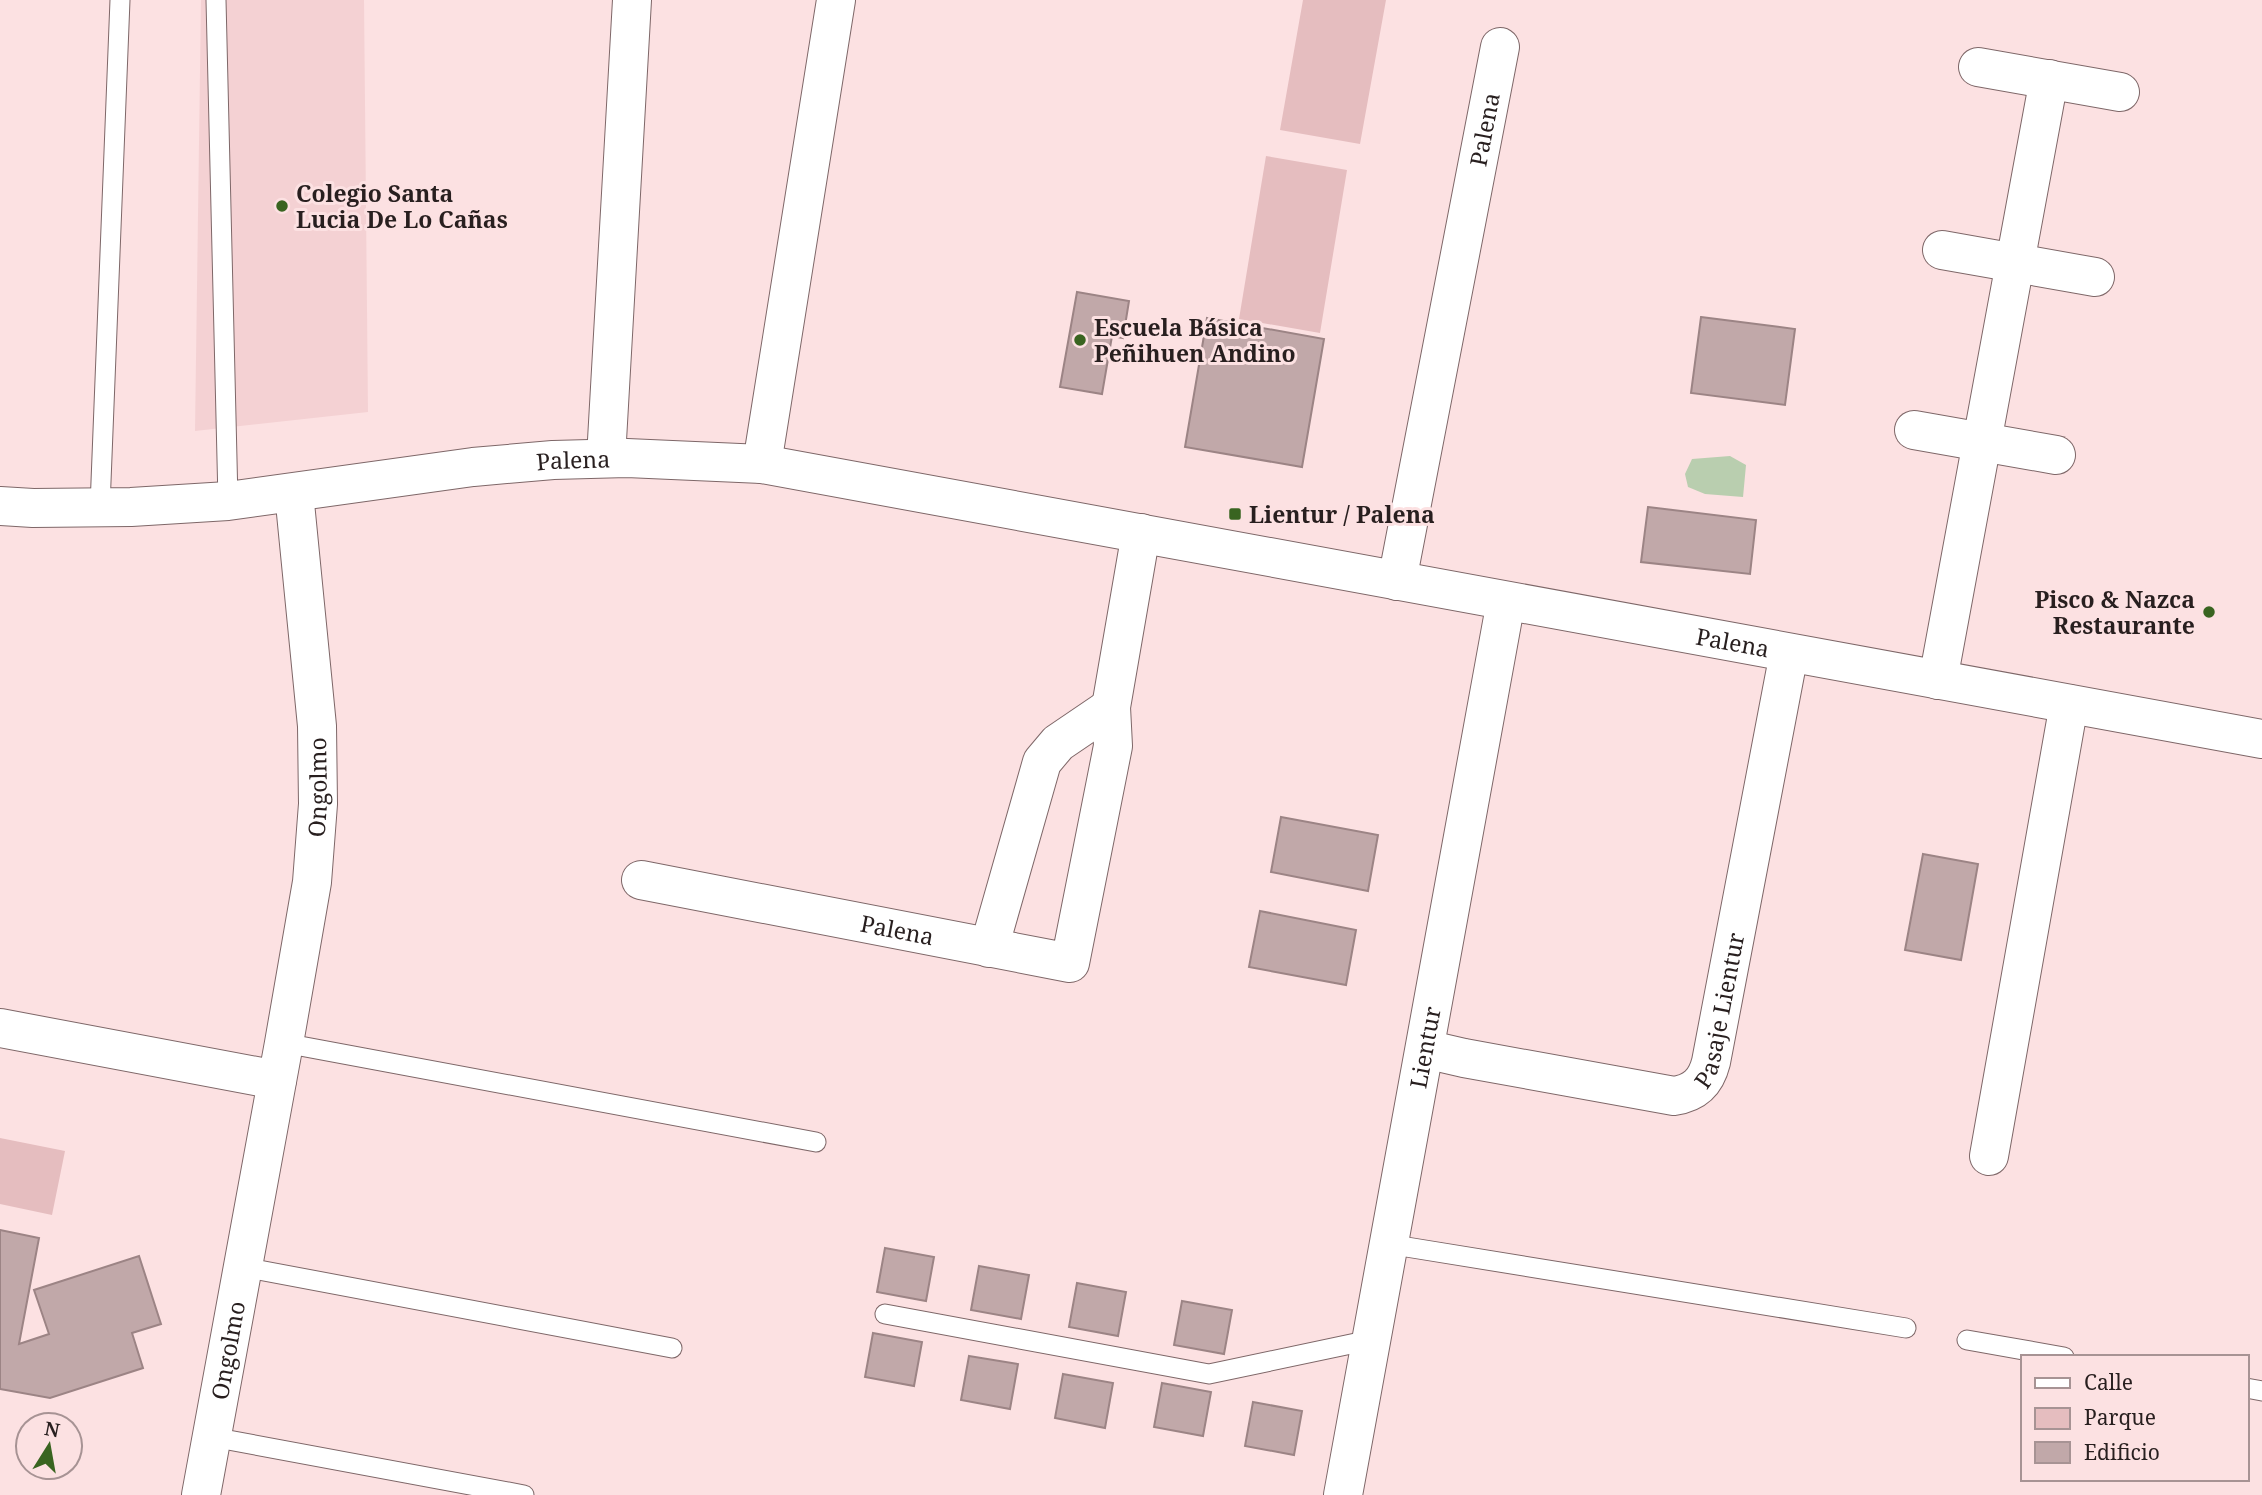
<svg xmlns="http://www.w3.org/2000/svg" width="2262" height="1495" viewBox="0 0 2262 1495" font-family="'Noto Serif',serif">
  <rect width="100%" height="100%" fill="#fce1e2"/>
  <!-- built -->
  <path fill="#f4d1d3" d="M201 0H364L368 412 195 431Z"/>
  <!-- green -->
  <path fill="#e5bdbf" d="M1303 0H1386L1360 144 1280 130Z
    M1266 156 1347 170 1320 333 1239 319Z
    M0 1138 65 1151 52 1215 0 1204Z"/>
  <!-- water -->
  <path fill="#b9ceaf" d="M1730 456 1746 465 1743 497 1705 494 1688 487 1685 474 1692 459Z"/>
  <!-- building -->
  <path fill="#c1a8a9" stroke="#9c8485" stroke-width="2" d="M1077 292 1129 301 1123 338 1112 336 1102 394 1060 387Z
    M1701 317 1795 329 1785 405 1691 393Z
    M1207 318 1324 339 1302 467 1185 447Z
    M1648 507 1756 520 1750 574 1641 562Z
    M1281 817 1378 835 1368 891 1271 872Z
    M1923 854 1978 864 1961 960 1905 950Z
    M1260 911 1356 930 1346 985 1249 967Z
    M0 1230 39 1238 19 1344 49 1334 34 1290 139 1256 161 1324 132 1333 143 1368 50 1398 0 1389Z
    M885 1248 934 1257 926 1301 877 1292Z
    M979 1266 1029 1275 1021 1319 971 1310Z
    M1077 1283 1126 1292 1118 1336 1069 1327Z
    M1182 1301 1232 1310 1224 1354 1174 1345Z
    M873 1333 922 1342 914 1386 865 1377Z
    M969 1356 1018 1364 1010 1409 961 1400Z
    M1063 1374 1113 1383 1105 1428 1055 1418Z
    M1162 1383 1211 1392 1203 1436 1154 1427Z
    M1253 1402 1302 1411 1294 1455 1245 1446Z"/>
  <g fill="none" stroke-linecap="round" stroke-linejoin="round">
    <defs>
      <path id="lane" d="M216 0 228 501
        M100 507 120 0
        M284 1043 816 1142
        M1388 1244 1906 1328
        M243 1267 672 1348
        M885 1314 1209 1374 1370 1340
        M1967 1340 2064 1357
        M2246 1388 2262 1391
        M212 1437 524 1495"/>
      <g id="street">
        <path d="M1978 67 2120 92"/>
        <path d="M1942 250 2095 277"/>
        <path d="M1914 430 2056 455"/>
        <path d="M606 458 632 0"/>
        <path d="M762 464 836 0"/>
        <path id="s1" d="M1397 581 1500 47"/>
        <path d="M1938 680 2049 79"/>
        <path id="s2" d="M641 880 1070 963 1113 746 1111 707 1141 533"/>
        <path d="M989 948 1042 762 1058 743 1111 707"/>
        <path d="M0 1028 277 1080"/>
        <path id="s3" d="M1425 1049 1464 1058 1674 1096C1695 1093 1706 1082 1711 1062L1789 653"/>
        <path d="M1989 1156 2069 704"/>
        <path id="s4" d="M201 1495 284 1043 312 882 318 804 317 726 294 493"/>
        <path id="s5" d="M1343 1495 1506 601"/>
      </g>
      <g id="secondary">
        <path id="s6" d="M0 506 33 508 131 507 228 501 473 467 553 460 627 458 762 464 2262 739"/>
      </g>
    </defs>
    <!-- lane casing -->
    <use href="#lane" stroke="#7e6768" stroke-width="21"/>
    <!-- street casing -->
    <use href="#street" stroke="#7e6768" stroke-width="40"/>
    <!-- secondary casing -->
    <use href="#secondary" stroke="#7e6768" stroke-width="40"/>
    <!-- lane -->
    <use href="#lane" stroke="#fff" stroke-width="19"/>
    <!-- street -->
    <use href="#street" stroke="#fff" stroke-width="38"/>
    <!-- secondary -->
    <use href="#secondary" stroke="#fff" stroke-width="38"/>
  </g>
  <!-- markers -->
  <g fill="#396420" stroke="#fce1e2" stroke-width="2.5">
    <circle cx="282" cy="206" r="7"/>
    <circle cx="1080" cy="340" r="7"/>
    <rect x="1228" y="507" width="14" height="14" rx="3.5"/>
    <circle cx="2209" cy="612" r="7"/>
  </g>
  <g text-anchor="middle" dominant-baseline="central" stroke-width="6" stroke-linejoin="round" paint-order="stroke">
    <!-- street labels -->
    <g font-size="23" fill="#281f1f" stroke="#fce1e2">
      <text stroke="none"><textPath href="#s1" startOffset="460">Palena</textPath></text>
      <text stroke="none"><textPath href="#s6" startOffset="576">Palena</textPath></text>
      <text stroke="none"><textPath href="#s6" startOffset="1752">Palena</textPath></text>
      <text stroke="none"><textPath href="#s4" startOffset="718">Ongolmo</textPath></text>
      <text stroke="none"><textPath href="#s2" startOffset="261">Palena</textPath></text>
      <text stroke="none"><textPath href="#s3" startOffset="360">Pasaje Lientur</textPath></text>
      <text stroke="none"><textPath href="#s5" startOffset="455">Lientur</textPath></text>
      <text stroke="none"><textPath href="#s4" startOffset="147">Ongolmo</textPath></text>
    </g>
    <!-- poi labels -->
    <g font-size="23" font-weight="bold" fill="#281f1f" stroke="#fce1e2" text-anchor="start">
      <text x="296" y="193">Colegio Santa<tspan x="296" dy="26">Lucia De Lo Cañas</tspan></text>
      <text x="1094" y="327">Escuela Básica<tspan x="1094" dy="26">Peñihuen Andino</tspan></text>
      <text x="1249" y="514">Lientur / Palena</text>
      <text x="2195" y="599" text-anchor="end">Pisco &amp; Nazca<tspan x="2195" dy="26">Restaurante</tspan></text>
    </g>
  </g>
  <!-- legend -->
  <rect x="2021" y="1355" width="228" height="126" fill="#fce1e2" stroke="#a79394" stroke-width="2"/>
  <rect x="2035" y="1378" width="35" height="10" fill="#ffffff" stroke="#a79394" stroke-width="2"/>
  <text x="2084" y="1390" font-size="21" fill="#281f1f">Calle</text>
  <rect x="2035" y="1408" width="35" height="21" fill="#e5bdbf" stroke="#a79394" stroke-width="2"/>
  <text x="2084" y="1425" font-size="21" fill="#281f1f">Parque</text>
  <rect x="2035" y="1442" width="35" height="21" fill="#c1a8a9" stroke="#a79394" stroke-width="2"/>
  <text x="2084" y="1460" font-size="21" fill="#281f1f">Edificio</text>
  <!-- north arrow -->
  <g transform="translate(49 1446) rotate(11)"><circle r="33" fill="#fce1e2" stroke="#a79394" stroke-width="2"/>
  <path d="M0-5L12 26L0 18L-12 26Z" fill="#396420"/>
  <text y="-10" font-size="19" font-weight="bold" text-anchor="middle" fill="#281f1f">N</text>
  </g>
</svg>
